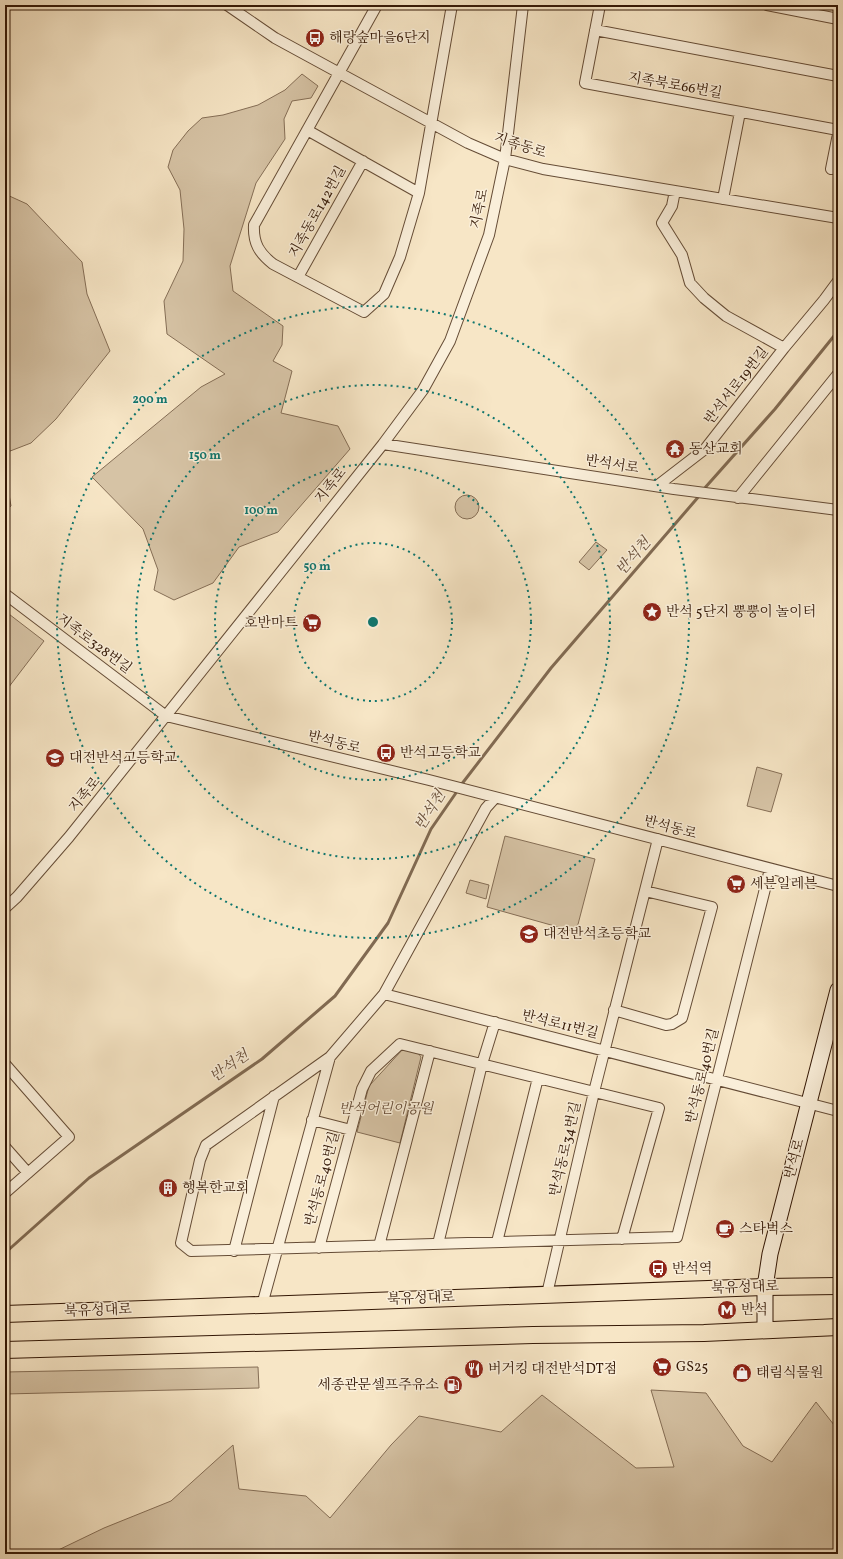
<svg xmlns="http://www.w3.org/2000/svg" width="843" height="1559" viewBox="0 0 843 1559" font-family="Vollkorn,'Noto Serif KR',serif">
  <rect width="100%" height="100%" fill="#f7e6c6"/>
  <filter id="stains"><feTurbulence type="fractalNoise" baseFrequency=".005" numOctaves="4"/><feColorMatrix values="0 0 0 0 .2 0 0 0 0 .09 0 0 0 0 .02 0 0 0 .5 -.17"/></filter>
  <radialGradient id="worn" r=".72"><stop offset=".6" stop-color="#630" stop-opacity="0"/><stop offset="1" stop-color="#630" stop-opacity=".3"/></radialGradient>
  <!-- green -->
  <path fill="#d6c3a5" stroke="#856e56" d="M302 74 318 86 311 98 292 101 284 119 285 139 256 183 230 266 233 291 283 326 282 345 273 361 292 371 281 413 338 426 350 449 278 532 239 547 213 583 174 600 154 590 158 570 143 529 92 477 201 387 225 374 167 334 164 301 183 261 184 229 180 190 168 167 173 150 188 131 202 118 223 115 258 105 285 90Z
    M5 194 27 204 82 262 87 294 110 351 56 419 31 443 5 453Z
    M5 471 11 506 5 511Z
    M455 507a12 12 0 1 1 24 0a12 12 0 1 1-24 0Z
    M596 542 607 550 589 570 579 562Z
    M5 611 44 641 5 692Z
    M757 767 782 774 771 812 747 806Z
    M505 836 595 859 576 932 487 907Z
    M470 880 489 885 486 899 466 893Z
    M403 1049 418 1053 421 1057 400 1143 357 1132 369 1086Z
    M258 1367 259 1388 5 1394V1372Z
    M651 1390 706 1393 743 1446 772 1462 816 1402 838 1430V1548L832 1554H50L104 1528 171 1501 233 1445 239 1489 306 1496 330 1518 391 1445 419 1416 501 1432 542 1395 636 1468 674 1467Z"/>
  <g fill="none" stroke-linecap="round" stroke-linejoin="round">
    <!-- stream -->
    <path stroke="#816a52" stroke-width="3" d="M703 490 775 409 838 331
      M461 785 551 668 700 495
      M5 1253 89 1178 262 1059 335 996 388 923 431 829 458 790"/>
    <defs>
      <path id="street" d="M227 5 275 38 468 143 505 159 543 169 838 218
        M377 5 254 225C253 243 259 253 273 264L364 312 384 294 400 257 419 193 452 5
        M600 5 585 83 838 130
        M767 5 838 19
        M595 30 838 76
        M307 130 419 193
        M831 169 838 134
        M675 191 672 206 662 223 682 255 690 283 704 298 726 316 784 348
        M723 199 740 112
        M298 277 363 161
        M383 444 674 489 838 510
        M657 486 705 449 784 348 824 300 838 281
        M738 498 838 374
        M5 594 166 716 429 780 838 886
        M5 908 17 897 69 837 383 444 423 390 450 341 489 235 505 159 523 5
        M384 994 838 1111
        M614 1010 666 1025 672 1024 682 1018 712 907 645 891
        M330 1057 206 1145 200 1160 181 1243 191 1251 677 1237 770 869
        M5 1064 69 1137 5 1193
        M312 1120 351 1130
        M5 1147 28 1173
        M497 1242 538 1078
        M438 1244 482 1064 495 1022
        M379 1246 430 1051
        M319 1248 362 1089 371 1071 400 1044 659 1108 622 1239
        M234 1251 274 1096
        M547 1294 594 1092 658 839
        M262 1305 330 1057 384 994 486 808 495 798"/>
      <path id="secondary" d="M765 1330V1287L770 1254 838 990"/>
      <path id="primary" d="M5 1314 765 1287 838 1286
        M5 1350 533 1335 704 1333 838 1327"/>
    </defs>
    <!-- street casing -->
    <use href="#street" stroke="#654c36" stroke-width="12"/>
    <!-- secondary casing -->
    <use href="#secondary" stroke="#341806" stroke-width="17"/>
    <!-- primary casing -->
    <use href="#primary" stroke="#341806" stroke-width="18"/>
    <!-- street -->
    <use href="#street" stroke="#faefda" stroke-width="10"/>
    <!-- secondary -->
    <use href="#secondary" stroke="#faefda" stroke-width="15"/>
    <!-- primary -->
    <use href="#primary" stroke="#f7e6c6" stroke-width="16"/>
  </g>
  <!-- distance rings -->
  <g fill="none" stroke="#0f766e" stroke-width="2" stroke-dasharray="2 4">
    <circle cx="373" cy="622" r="79"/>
    <circle cx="373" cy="622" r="158"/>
    <circle cx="373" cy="622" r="237"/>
    <circle cx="373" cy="622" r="316"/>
  </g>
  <!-- icons -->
  <defs>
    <symbol id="bus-disc" viewBox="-11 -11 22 22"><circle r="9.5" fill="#8f2418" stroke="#faefda"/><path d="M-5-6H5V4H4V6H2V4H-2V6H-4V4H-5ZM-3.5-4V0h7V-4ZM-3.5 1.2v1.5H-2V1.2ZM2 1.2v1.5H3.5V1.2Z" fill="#fff"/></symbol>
    <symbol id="temple-disc" viewBox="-11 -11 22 22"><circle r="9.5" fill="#8f2418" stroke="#faefda"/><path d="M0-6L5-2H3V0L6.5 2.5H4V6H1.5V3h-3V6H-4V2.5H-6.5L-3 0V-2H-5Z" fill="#fff"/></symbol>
    <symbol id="sight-disc" viewBox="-11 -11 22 22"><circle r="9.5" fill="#8f2418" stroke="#faefda"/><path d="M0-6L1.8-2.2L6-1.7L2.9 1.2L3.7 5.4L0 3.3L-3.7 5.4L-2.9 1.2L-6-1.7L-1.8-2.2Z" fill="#fff"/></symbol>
    <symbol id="supermarket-disc" viewBox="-11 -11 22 22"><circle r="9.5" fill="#8f2418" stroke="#faefda"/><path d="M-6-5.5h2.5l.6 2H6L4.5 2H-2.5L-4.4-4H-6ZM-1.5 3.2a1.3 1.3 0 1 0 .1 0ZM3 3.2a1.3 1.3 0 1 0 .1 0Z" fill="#fff"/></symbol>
    <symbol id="school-disc" viewBox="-11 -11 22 22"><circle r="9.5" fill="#8f2418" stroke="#faefda"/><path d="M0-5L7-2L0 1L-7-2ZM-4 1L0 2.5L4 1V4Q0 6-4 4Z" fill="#fff"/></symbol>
    <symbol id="building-disc" viewBox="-11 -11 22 22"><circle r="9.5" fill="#8f2418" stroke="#faefda"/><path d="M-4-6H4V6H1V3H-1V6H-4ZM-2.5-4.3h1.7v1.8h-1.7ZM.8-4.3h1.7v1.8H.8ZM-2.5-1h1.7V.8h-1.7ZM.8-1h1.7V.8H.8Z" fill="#fff"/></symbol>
    <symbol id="cafe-disc" viewBox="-11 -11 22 22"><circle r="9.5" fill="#8f2418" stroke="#faefda"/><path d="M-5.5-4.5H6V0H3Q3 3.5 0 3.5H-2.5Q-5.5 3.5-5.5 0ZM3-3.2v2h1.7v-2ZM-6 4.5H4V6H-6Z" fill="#fff"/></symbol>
    <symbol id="metro-disc" viewBox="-11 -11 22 22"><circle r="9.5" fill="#8f2418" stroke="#faefda"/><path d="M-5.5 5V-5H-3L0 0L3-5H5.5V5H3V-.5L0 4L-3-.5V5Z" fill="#fff"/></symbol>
    <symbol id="restaurant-disc" viewBox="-11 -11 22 22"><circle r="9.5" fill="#8f2418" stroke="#faefda"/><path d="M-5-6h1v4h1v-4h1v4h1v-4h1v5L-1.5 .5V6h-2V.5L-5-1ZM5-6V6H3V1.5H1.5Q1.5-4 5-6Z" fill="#fff"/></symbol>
    <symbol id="shop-disc" viewBox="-11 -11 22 22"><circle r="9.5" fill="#8f2418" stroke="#faefda"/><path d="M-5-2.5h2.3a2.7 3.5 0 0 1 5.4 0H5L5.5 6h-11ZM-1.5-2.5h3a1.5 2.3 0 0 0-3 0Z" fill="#fff"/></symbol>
    <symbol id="fuel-disc" viewBox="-11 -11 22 22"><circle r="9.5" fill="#8f2418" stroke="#faefda"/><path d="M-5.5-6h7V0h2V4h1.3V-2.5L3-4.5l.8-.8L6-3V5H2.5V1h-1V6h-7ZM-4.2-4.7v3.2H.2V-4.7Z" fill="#fff"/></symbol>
  </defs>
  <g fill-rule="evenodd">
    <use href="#bus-disc" x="304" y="27" width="22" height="22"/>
    <use href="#temple-disc" x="664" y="438" width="22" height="22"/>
    <use href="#sight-disc" x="641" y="601" width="22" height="22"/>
    <use href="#supermarket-disc" x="301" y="612" width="22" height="22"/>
    <use href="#bus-disc" x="375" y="742" width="22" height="22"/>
    <use href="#school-disc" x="44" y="747" width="22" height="22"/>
    <use href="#supermarket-disc" x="725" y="873" width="22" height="22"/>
    <use href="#school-disc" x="518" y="923" width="22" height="22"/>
    <use href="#building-disc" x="157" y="1177" width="22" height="22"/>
    <use href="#cafe-disc" x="714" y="1218" width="22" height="22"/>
    <use href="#bus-disc" x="647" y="1258" width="22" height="22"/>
    <use href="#metro-disc" x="716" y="1299" width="22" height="22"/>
    <use href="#supermarket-disc" x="651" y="1356" width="22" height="22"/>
    <use href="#restaurant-disc" x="463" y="1358" width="22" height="22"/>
    <use href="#shop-disc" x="731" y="1362" width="22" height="22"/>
    <use href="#fuel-disc" x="442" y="1374" width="22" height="22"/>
  </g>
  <g text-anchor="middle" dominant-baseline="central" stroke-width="3" stroke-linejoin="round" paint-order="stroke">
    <!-- poi labels -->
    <g font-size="14" fill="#341806" stroke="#faefda" text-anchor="start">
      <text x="329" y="38">해랑숲마을6단지</text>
      <text x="689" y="449">동산교회</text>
      <text x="666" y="612">반석 5단지 뿡뿡이 놀이터</text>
      <text x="298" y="623" text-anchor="end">호반마트</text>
      <text x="400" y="753">반석고등학교</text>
      <text x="69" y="758">대전반석고등학교</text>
      <text x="750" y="884">세븐일레븐</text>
      <text x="543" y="934">대전반석초등학교</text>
      <text x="182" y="1188">행복한교회</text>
      <text x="739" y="1229">스타벅스</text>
      <text x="672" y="1269">반석역</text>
      <text x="741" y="1310">반석</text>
      <text x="676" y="1367">GS25</text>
      <text x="488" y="1369">버거킹 대전반석DT점</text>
      <text x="756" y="1373">태림식물원</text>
      <text x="439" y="1385" text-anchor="end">세종관문셀프주유소</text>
    </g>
    <!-- street labels -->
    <g font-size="14" fill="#341806" stroke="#faefda">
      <text transform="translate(675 86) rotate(10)">지족북로66번길</text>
      <text transform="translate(520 146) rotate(18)">지족동로</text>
      <text transform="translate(480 209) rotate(-78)">지족로</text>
      <text transform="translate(318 212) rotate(-61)">지족동로142번길</text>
      <text transform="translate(737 386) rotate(-52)">반석서로19번길</text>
      <text transform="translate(612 465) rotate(9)">반석서로</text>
      <text transform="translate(331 486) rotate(-51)">지족로</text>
      <text transform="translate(94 644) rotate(37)">지족로328번길</text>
      <text transform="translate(334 743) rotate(14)">반석동로</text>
      <text transform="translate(85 795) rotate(-51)">지족로</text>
      <text transform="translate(670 828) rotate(15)">반석동로</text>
      <text transform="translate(560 1025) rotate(14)">반석로11번길</text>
      <text transform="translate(703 1076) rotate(-76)">반석동로40번길</text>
      <text transform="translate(566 1149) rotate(-77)">반석동로34번길</text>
      <text transform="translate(795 1159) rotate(-75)">반석로</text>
      <text transform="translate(323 1179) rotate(-75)">반석동로40번길</text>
      <text transform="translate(745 1288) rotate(-2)">북유성대로</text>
      <text transform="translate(421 1299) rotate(-2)">북유성대로</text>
      <text transform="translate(98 1311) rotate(-2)">북유성대로</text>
    </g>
    <!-- park labels -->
    <g font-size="14" font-style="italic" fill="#654b36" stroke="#faefda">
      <text x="386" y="1109">반석어린이공원</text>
    </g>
    <!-- water labels -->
    <g font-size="15" font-style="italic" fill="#684e39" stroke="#faefda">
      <text transform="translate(634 557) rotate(-49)">반석천</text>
      <text transform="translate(431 811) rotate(-58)">반석천</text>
      <text transform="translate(230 1067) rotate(-35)">반석천</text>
    </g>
  </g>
  <circle cx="373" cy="622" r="6" fill="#0f766e" stroke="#faefda" stroke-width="2"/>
  <g font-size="12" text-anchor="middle" font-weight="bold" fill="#0f766e" stroke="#faefda" stroke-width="3" stroke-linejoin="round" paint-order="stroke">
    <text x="150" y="403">200 m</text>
    <text x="205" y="459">150 m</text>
    <text x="261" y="514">100 m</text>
    <text x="317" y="570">50 m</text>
  </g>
  <!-- margin -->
  <rect width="843" height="1559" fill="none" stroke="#f7e6c6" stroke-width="20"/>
  <rect x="6" y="6" width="831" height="1547" fill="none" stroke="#341806" stroke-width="2"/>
  <rect x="10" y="10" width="823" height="1539" fill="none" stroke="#341806"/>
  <rect width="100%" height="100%" filter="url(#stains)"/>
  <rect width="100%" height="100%" fill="url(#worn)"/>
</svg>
